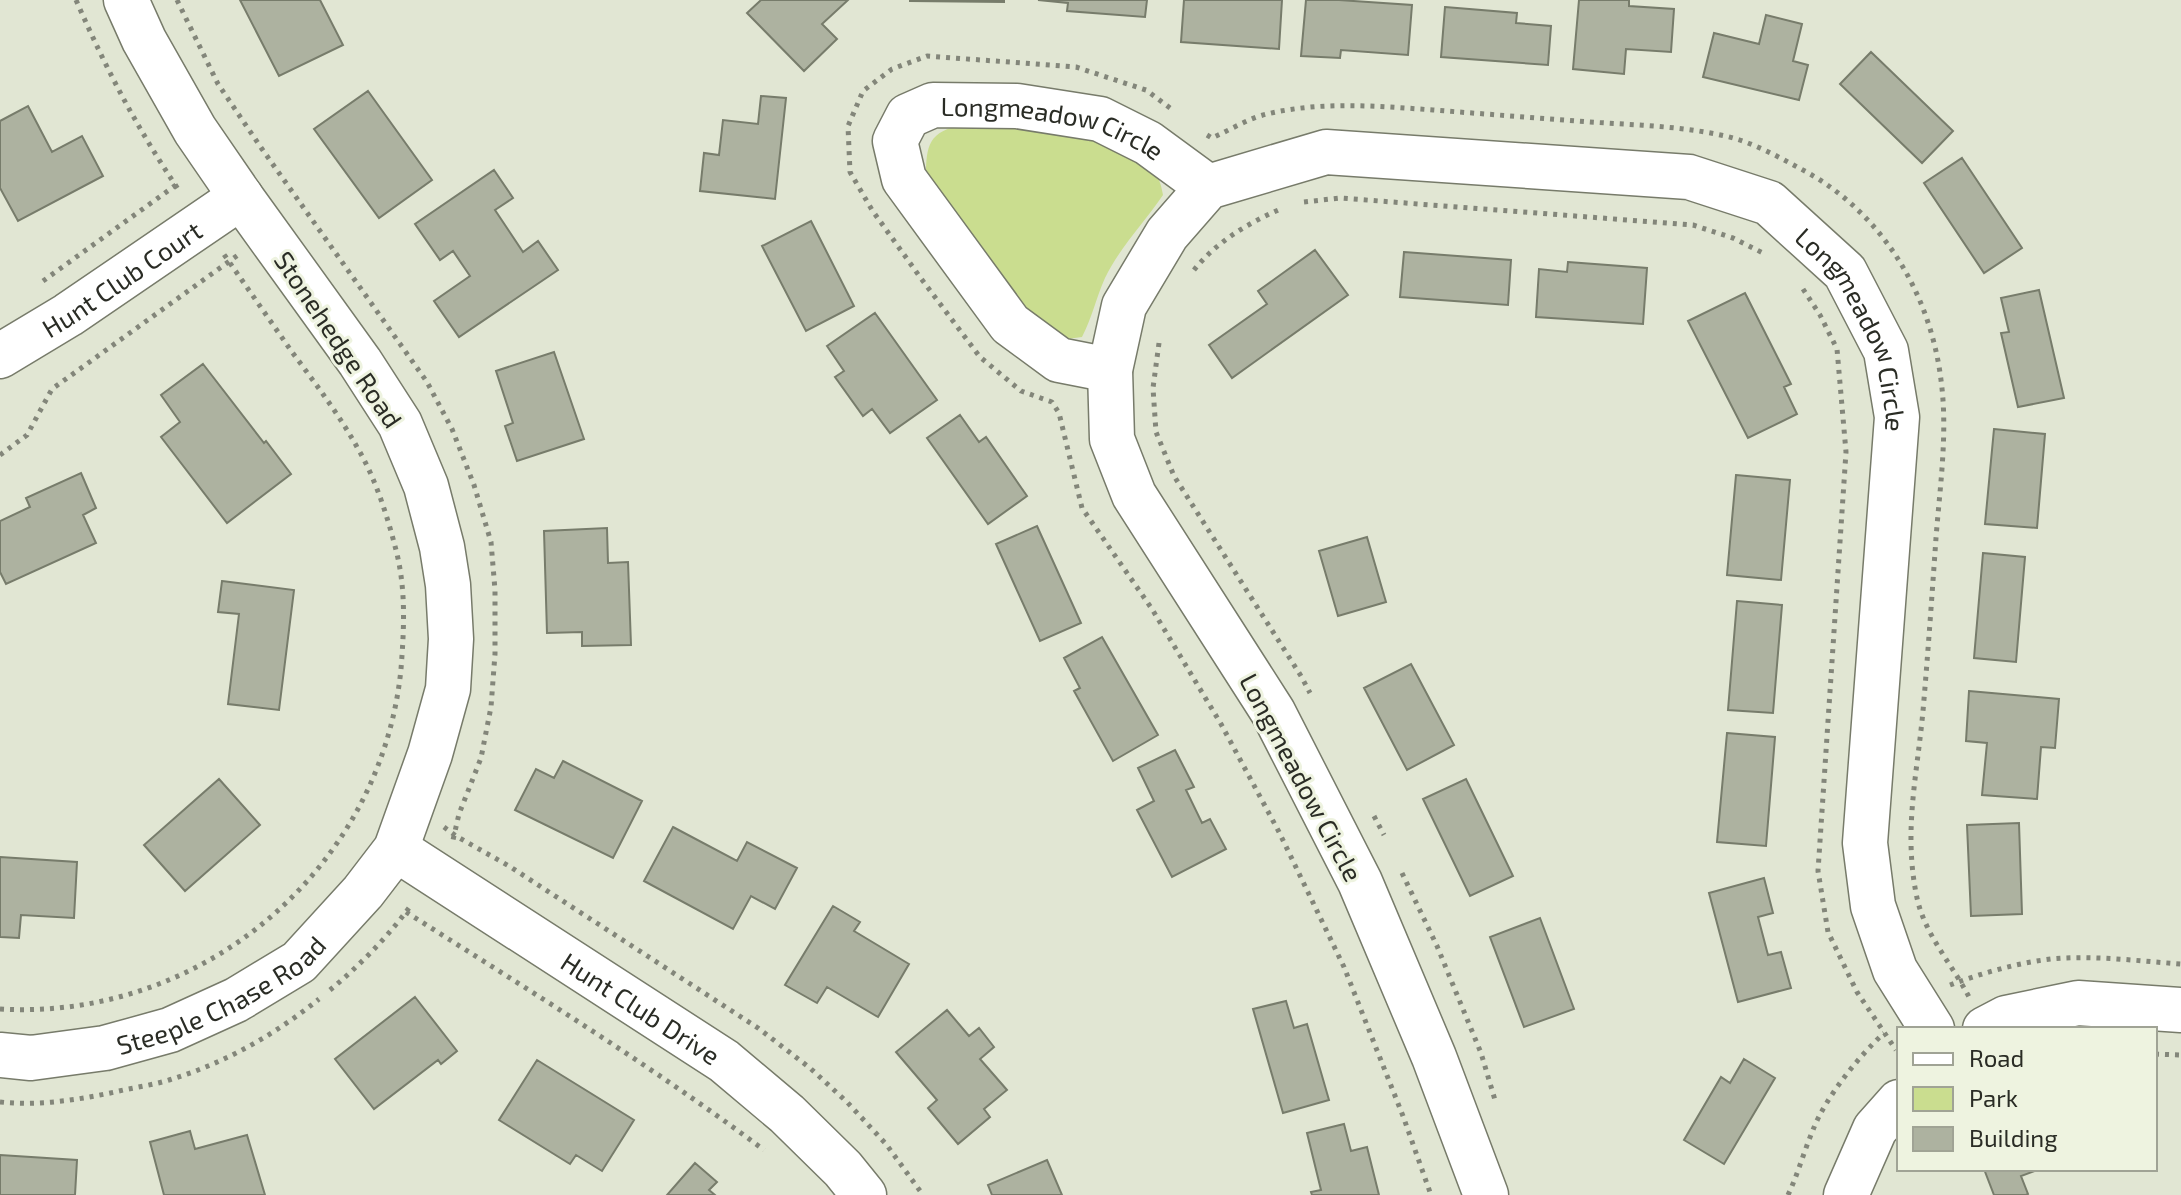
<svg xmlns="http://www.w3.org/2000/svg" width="2181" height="1195" viewBox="0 0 2181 1195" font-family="'Exo 2',sans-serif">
  <rect width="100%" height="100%" fill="#e1e6d3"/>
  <!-- green -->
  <path fill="#cadd8f" d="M963 125C1019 127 1078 126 1128 155 1149 167 1159 169 1163 195 1144 223 1120 247 1105 278 1096 298 1092 318 1082 337L1067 339 1032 319 926 177C926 145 929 131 963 125Z"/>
  <!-- building -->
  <path fill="#adb2a0" stroke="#777c6b" stroke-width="2" d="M240 0H320L343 45 279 76Z
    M761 0H848L822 24 837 39 804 71 747 13Z
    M910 0H1004V2L910 1Z
    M1038 0H1147L1145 17 1067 11 1068 3Z
    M1184 0H1282L1279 49 1181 42Z
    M1306 0H1339L1412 5 1408 55 1341 50 1340 58 1301 56Z
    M1579 0H1629V6L1674 9 1671 52 1626 49 1624 74 1573 69Z
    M1445 7 1517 13 1516 23 1551 26 1548 65 1441 57Z
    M1766 15 1802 24 1793 61 1808 65 1799 100 1703 77 1714 33 1759 44Z
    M1871 52 1953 131 1922 163 1840 84Z
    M368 91 432 180 379 218 314 129Z
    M761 96 786 98 775 199 700 191 704 153 719 155 723 120 758 124Z
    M28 106 52 152 82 136 103 176 18 221 0 188V121Z
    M1962 158 2022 248 1984 273 1924 183Z
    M494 170 513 198 495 210 523 252 538 241 558 270 459 337 434 301 470 276 453 251 440 260 415 224Z
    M811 221 854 306 806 331 762 246Z
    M1315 250 1348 295 1232 378 1209 345 1267 304 1258 291Z
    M1404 252 1511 260 1508 305 1400 297Z
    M1568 262 1647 268 1643 324 1536 317 1539 269 1567 272Z
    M2039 290 2064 398 2018 407 2001 333 2009 332 2001 298Z
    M1745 293 1791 384 1784 387 1797 414 1748 438 1688 321Z
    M875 313 937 400 890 433 872 409 863 416 835 377 844 371 827 346Z
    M554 352 584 439 517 461 505 426 513 423 496 371Z
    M203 364 264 443 266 441 291 474 227 523 161 437 180 422 161 395Z
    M960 415 979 442 986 437 1027 496 988 524 927 438Z
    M1994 429 2045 434 2037 528 1985 524Z
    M81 473 96 508 83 515 96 543 6 584 0 572V521L30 507 26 498Z
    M1736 475 1790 480 1781 580 1727 575Z
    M1037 526 1081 623 1040 641 996 544Z
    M607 528 608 563 628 562 631 645 582 646V632L547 633 544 531Z
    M1367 537 1386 602 1338 616 1319 551Z
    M1983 553 2025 557 2016 662 1974 658Z
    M222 581 294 590 279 710 228 704 239 614 218 612Z
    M1737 601 1782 605 1773 713 1728 710Z
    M1102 637 1158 735 1113 761 1074 691 1080 688 1064 658Z
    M1411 664 1454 745 1407 770 1364 688Z
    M1969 691 2059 699 2055 748 2041 747 2037 799 1982 795 1987 743 1966 741Z
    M1727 733 1775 737 1766 846 1717 842Z
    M1175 750 1194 787 1186 790 1202 823 1210 819 1226 849 1172 877 1137 810 1154 801 1138 768Z
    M563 761 642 801 613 858 515 810 536 769 554 778Z
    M219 779 260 825 185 891 144 845Z
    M1466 779 1513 876 1470 896 1423 799Z
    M2019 823 2022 914 1971 916 1967 825Z
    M673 827 737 861 747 842 797 868 775 909 751 896 733 929 644 881Z
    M0 857 77 862 74 918 21 915 19 938 0 937Z
    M1764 878 1773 913 1758 917 1768 955 1781 952 1791 988 1738 1002 1709 893Z
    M833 906 860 922 854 931 909 964 878 1017 827 987 817 1003 785 985Z
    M1540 918 1574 1009 1524 1027 1490 937Z
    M415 997 457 1051 441 1064 438 1060 374 1109 335 1059Z
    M1286 1001 1294 1028 1307 1024 1329 1100 1283 1113 1253 1009Z
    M947 1010 969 1036 979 1028 994 1047 980 1059 1007 1090 984 1109 990 1117 958 1144 928 1108 937 1100 896 1052Z
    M1744 1059 1775 1078 1724 1164 1684 1140 1721 1077 1730 1083Z
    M537 1060 634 1120 602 1171 576 1155 570 1164 499 1120Z
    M1344 1124 1351 1151 1367 1147 1379 1195H1312L1311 1192 1321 1190 1307 1133Z
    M190 1131 195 1149 247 1135 265 1195H164L150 1142Z
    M0 1155 77 1160 75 1195H0Z
    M1047 1160 1062 1195H992L988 1185Z
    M695 1163 717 1182 709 1190 715 1195H667Z
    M1984 1169H2040L2021 1176 2028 1194 2026 1195H1994Z"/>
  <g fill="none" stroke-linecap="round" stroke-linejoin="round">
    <defs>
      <g id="minor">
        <path id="s1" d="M0 356 68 315 241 197"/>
        <path id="s2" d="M1110 370 1059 360 1010 324 904 179 895 141 908 116 933 105 1017 106 1100 119 1148 143 1208 187"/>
        <path id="s3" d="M396 849 724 1061 787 1114 843 1169 864 1195"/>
        <path d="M1985 1029 2006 1018 2078 1003 2181 1010"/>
        <path id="s4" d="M0 1055 31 1058 105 1048 170 1030 236 1000 299 962 363 892 396 849 430 754 448 689 451 639 448 585 442 547 426 486 400 424 360 362 241 197 195 130 144 40 126 0"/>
        <path id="s5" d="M1486 1195 1434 1057 1360 882 1273 712 1134 495 1112 439 1110 370 1124 306 1167 234 1208 187 1326 152 1689 177 1769 203 1845 272 1886 351 1897 417 1865 843 1873 906 1895 970 1932 1029"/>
        <path d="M1846 1195 1875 1129 1899 1102"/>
      </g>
    </defs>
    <!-- minor casing -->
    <use href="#minor" stroke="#777b6a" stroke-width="47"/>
    <!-- path -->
    <path stroke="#83867a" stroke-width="5" stroke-dasharray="4 6" stroke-linecap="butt" d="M76 0C107 71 137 128 180 192
      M177 0 218 84 262 149 427 382 452 429 474 485 491 542 495 590V654L491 707 481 758 459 814 453 840
      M1170 108 1146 90 1076 67 927 56 892 69 863 91 848 126 850 172 872 210 920 277 980 357 1021 391 1052 402 1059 413 1082 508 1152 609 1221 724 1279 832 1344 967 1403 1116 1431 1195
      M1207 135 1212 138C1230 130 1249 118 1267 114 1321 101 1378 106 1433 110 1485 114 1538 118 1590 122 1635 125 1681 126 1725 136 1752 142 1777 156 1801 169 1881 211 1930 292 1941 380 1948 432 1940 486 1936 538 1932 595 1928 653 1923 711 1917 776 1903 832 1917 898 1925 935 1952 964 1969 997
      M1304 202 1340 198 1693 225 1733 238 1763 253
      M1194 270C1217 241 1250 222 1283 208
      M43 281 176 185
      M1803 289 1820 315 1837 349 1846 452 1818 871 1828 932 1857 992 1896 1050
      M1159 343 1153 388 1156 432 1174 476 1301 676 1310 693
      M0 455 27 435 52 389 238 255
      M1374 816 1384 835
      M444 827 456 836 509 866 758 1028 810 1068 847 1102 886 1144 923 1195
      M1402 873 1437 946 1481 1053 1495 1100
      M406 912C527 989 649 1064 764 1150
      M1950 985C1982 973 2017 963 2051 959 2094 955 2138 961 2181 964
      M330 990C359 966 389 936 411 905
      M0 1009C201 1021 381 870 401 669 404 630 406 592 397 554 388 518 376 479 357 447 338 413 315 383 292 352 269 319 246 286 223 253
      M2155 1054 2181 1055
      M0 1102C39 1106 77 1100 115 1092 135 1087 156 1085 175 1078 227 1062 277 1033 319 999
      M1788 1195C1798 1174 1804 1151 1813 1130 1825 1098 1859 1056 1884 1033"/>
    <!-- minor -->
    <use href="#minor" stroke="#fff" stroke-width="44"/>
  </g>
  <g text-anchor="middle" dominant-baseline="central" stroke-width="6" stroke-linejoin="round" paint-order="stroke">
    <!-- street labels -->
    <g font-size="26" fill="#2a2c25" stroke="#eef3e0">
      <text stroke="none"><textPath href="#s2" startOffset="510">Longmeadow Circle</textPath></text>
      <text stroke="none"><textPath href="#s1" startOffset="144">Hunt Club Court</textPath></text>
      <text stroke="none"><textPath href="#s5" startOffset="1856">Longmeadow Circle</textPath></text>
      <text transform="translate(339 339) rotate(56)">Stonehedge Road</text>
      <text transform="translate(1302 777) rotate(62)">Longmeadow Circle</text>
      <text stroke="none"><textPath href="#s4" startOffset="234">Steeple Chase Road</textPath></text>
      <text stroke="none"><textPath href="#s3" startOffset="292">Hunt Club Drive</textPath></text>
    </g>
  </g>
  <!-- legend -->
  <rect x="1897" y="1027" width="260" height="144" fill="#eef3e0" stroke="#a0a395" stroke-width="2"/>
  <rect x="1913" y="1053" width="40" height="12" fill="#ffffff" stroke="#a0a395" stroke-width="2"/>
  <text x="1969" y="1067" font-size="24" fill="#2a2c25">Road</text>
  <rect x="1913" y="1087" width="40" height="24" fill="#cadd8f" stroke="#a0a395" stroke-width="2"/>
  <text x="1969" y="1107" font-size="24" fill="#2a2c25">Park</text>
  <rect x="1913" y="1127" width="40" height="24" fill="#adb2a0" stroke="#a0a395" stroke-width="2"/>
  <text x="1969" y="1147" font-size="24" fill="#2a2c25">Building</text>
</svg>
